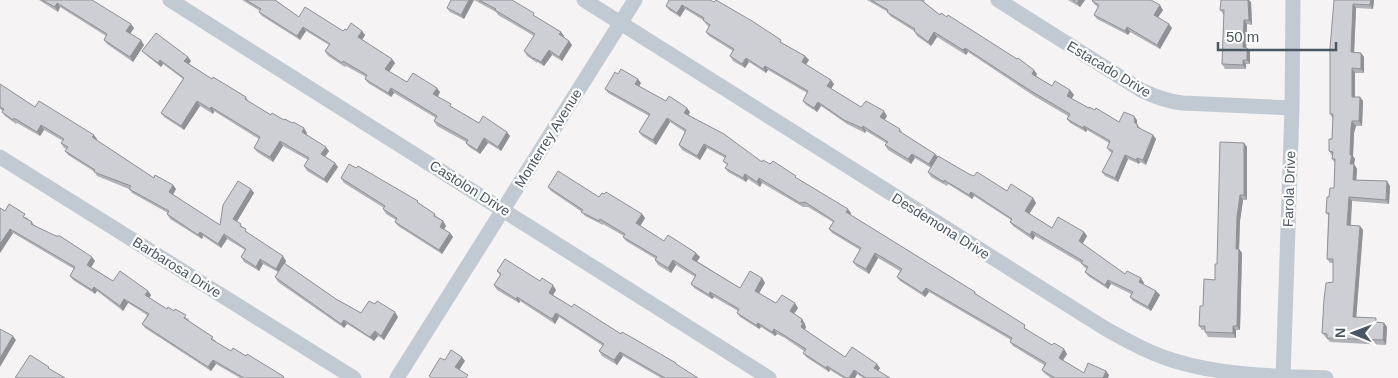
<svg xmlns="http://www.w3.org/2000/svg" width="1398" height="378" viewBox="0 0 1398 378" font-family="Arial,sans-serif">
  <rect width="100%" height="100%" fill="#f5f3f3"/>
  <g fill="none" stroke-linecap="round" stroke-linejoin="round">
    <!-- street -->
    <path stroke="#c1cad2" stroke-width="15" d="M170 0 769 378
      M584 0 1106 329C1128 341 1151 354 1175 361 1224 376 1275 376 1326 378
      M998 0 1141 90C1155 97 1167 101 1182 103L1292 108
      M0 157 354 378
      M397 378 635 0
      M1283 378 1292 108 1293 0"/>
  </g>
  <!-- wall -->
  <path fill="#b0b2b7" d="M39 0H92L134 28 130 34 144 45 133 62 107 44 104 40 106 36 60 7 58 12Z
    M242 0H275L299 17 343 31 347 30 362 31 365 35 362 40 392 59 395 63 389 72 407 82 440 92 438 97 454 109 479 123 510 136 501 151 488 143 480 154 469 147 466 143V142L437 126 434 121 436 118 394 93 391 97 368 83 365 79 366 77 346 66 345 67 328 56 325 51 329 45 306 31 300 40 262 16 259 12 260 11Z
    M451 0H512L537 18 561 32 564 36 563 37 569 41 572 45 562 61 552 55 544 66 537 62V63L527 56 524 51 534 36 498 15 496 12 474 0 464 19 450 12 447 8Z
    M669 0 784 44 805 56 809 60 806 64 834 84 831 89 861 107 887 116 884 120 900 129 903 134 935 154 937 156 969 174 1007 191 1033 198 1036 203 1029 214 1052 228 1084 232 1087 236 1082 244 1125 274 1144 283 1143 284 1156 291 1160 295 1151 311 1133 301 1130 297 1131 294 1111 284 1108 289 1088 276 1085 272 1087 269 1084 267 1081 263 1035 236 1033 240 1013 226 1010 222 1011 220 974 196 972 199 948 184 947 186 931 177 928 172 931 168 915 158 911 164 888 150 885 145 886 143 866 131 865 133 847 124 821 106 817 112 806 105 803 101 807 93 768 70 766 73 749 62 745 68 733 61 730 56 733 51 709 36 706 32 709 27 706 24 703 20 685 9 680 17 669 10 666 6Z
    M867 0H925L924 2 940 15 1037 74 1036 76 1052 86 1070 90 1074 95 1071 99 1089 108 1095 110 1119 122 1137 120V125L1140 129 1153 135 1156 139 1146 165 1140 162 1139 164 1128 159 1118 182 1105 176 1102 172 1112 153 1110 152 1107 148 1109 143 1087 130 1086 132 1070 123 1067 119 1068 116 1034 96 968 52 966 55 937 37 931 46 917 36 914 31 890 16 888 12Z
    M1068 0H1085L1080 7Z
    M1334 0H1374L1373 9 1356 8 1354 52 1361 53 1364 57V73H1355V97H1360L1363 101 1362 126H1356L1354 133 1353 156 1355 159 1354 164 1357 169 1356 180 1390 186 1389 204 1352 201 1351 226H1360L1363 230 1356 317 1379 322 1384 323 1387 327 1386 345 1330 342 1322 333 1333 282V263H1330L1327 259 1328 215 1326 213 1329 197 1334 188 1335 163 1332 159V156L1329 151 1332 139 1333 119 1330 114Z
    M1092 1 1163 10 1158 17 1172 28 1160 49 1130 32 1128 35 1097 19 1094 15 1098 7 1095 5Z
    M1251 2 1252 25 1247 24 1246 48 1250 52V64H1246V69H1225L1222 64 1224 15 1220 10Z
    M142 51 188 57 191 61 189 64 212 79 246 97 249 102 271 115 284 120 307 133 306 134 329 151 325 157 338 167 327 183 307 171 304 166 308 160 283 146 273 162 257 152 254 148 259 139 214 111 213 114 200 106 184 130 164 117 161 113 183 79 163 64 161 67 146 55Z
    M641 83 639 86 666 101 690 112 689 115 762 162 798 179 851 213 850 215 975 292 977 295 1028 330V331L1052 345 1064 349 1067 354 1063 360 1084 373 1106 371 1109 375 1108 378H1051L1045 374 1042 370 1044 365 1013 346 1010 342 1011 340 929 292 925 297 900 281 897 277 900 271 878 258 869 274 856 266 853 262 860 250 832 233 829 229 833 222 808 207H803L762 183 760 187 748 179 746 182 728 172 725 168 727 165 723 161 725 158 707 148 700 160 682 150 679 145 685 132 670 122 656 145 642 136 639 132 649 116 608 93 605 89Z
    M0 84 35 107 97 139 96 140 154 178 173 185 176 189 173 195 220 225 251 189 254 193 237 221 249 234 286 261 285 264 336 299 361 313 398 317 384 340 378 336 374 341 347 324 344 328 278 282 275 277 278 272 263 264 259 271 244 262 241 257 245 250 227 239 221 248 203 236 202 239 170 219 167 214 168 213 132 193 129 189 97 176 95 172 68 155 65 151 67 149 64 148 61 143 63 141 44 130 40 136 17 123 16 124 5 116 2 112 3 111 0 109Z
    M1244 143 1247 147V200H1243L1240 221 1239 249 1242 253 1240 330H1236V338L1208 337 1205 332V330H1202L1199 326 1203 306 1215 280 1217 264Z
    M341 178 420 204 443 221 446 226 444 229 450 233 453 237 442 254 398 226 395 222 396 220 386 214 383 209 384 208 344 183Z
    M548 187 599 197 642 214 645 218 640 226 664 241 700 257 697 261 740 288 762 278 765 283 759 293 776 303 798 308 794 314 802 319 805 324V325L806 327 805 330 845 357 880 368 878 371 890 378H863L857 374 855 378H843L830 370 829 372 806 357 803 353 804 351 785 338 777 334 775 336 761 327 759 329 740 317 737 313 738 311 714 297 712 299 694 288 691 284 695 277 676 265 671 273 658 265 655 260 656 259 626 241 623 237 624 236 603 224V225L585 216 582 212 551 191Z
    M0 208 5 211 28 218V219L32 222 35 226 95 261 91 267 113 281 148 291 151 295 149 298 167 309 189 319 188 320 216 341 215 342 231 351 246 356 283 376 285 378H240L216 364 211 371 145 328 142 324 147 315 128 303 123 311 97 291 95 294 73 280 70 276 74 269 13 233 0 253Z
    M497 271 540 281 556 290 553 295 572 307 678 366 698 378H661L623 356 617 365 602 356 599 351 603 346 559 317 555 324 520 301 519 303 497 290 494 285 500 275Z"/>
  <!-- shaded-wall -->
  <path fill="#909195" d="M469 0H474L464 19 461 15Z
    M1079 0H1085L1080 7 1077 3Z
    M1248 0H1249L1251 2 1252 25 1249 20Z
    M1371 0H1374L1373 9 1370 5Z
    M57 3 60 7 58 12 55 7Z
    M1353 4 1356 8 1354 56 1351 52Z
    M682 5 685 9 680 17 677 13Z
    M1160 5 1163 10 1157 19 1154 15Z
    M1244 20 1247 24 1246 52 1243 47Z
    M131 24 134 28 129 35 126 31Z
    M1169 24 1172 28 1160 49 1157 45Z
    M303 27 306 31 300 40 297 36Z
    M1127 27 1130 32 1128 35 1125 31Z
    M362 31 365 35 361 42 358 37Z
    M561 32 564 36 562 39 559 34Z
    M934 32 937 37 931 46 928 42Z
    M141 40 144 45 133 62 130 57Z
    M569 41 572 45 562 61 559 57Z
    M965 48 968 52 966 55 963 50Z
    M1247 48 1250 52V64L1247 60Z
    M549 50 552 55 544 66 541 62Z
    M1361 53 1364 57V73L1361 69Z
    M805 56 809 60 805 66 802 62Z
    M188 57 191 61 187 66 184 61Z
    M746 58 749 62 745 68 742 64Z
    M392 59 395 63 388 73 385 69Z
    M160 60 163 64 161 67 158 63Z
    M1243 60 1246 64V69L1243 65Z
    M765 66 768 70 766 73 763 69Z
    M1352 68 1355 73V101L1352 97Z
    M1034 70 1037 74 1035 78 1032 74Z
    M638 79 641 83 638 88 635 84Z
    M831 80 834 84 830 91 827 86Z
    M391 88 394 93 391 97 388 93Z
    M437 88 440 92 436 99 433 94Z
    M1070 90 1074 95 1070 101 1067 96Z
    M1360 97 1363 101 1362 126 1359 121Z
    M197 101 200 106 184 130 181 126Z
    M818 102 821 106 817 112 814 108Z
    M211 107 214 111 213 114 210 109Z
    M687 108 690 112 687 117 684 113Z
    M884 111 887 116 883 122 880 117Z
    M1134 116 1137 120V125L1141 129 1140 131 1135 123Z
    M667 118 670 122 656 145 653 140Z
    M1352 121 1356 126 1354 133 1353 156 1355 159 1354 164 1357 169 1356 185 1353 180 1350 164V155L1351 128Z
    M41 125 44 130 40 136 37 132Z
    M863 126 866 131 865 133 862 128Z
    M1084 126 1087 130 1086 132 1083 128Z
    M304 128 307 133 305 136 302 132Z
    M507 132 510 136 501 151 498 147Z
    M94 135 97 139 95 142 92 137Z
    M1153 135 1156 139 1146 165 1143 160Z
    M484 138 488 143 480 154 477 150Z
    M280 141 283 146 273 162 270 157Z
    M1244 143 1247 147V200L1244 195Z
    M704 144 707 148 700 160 697 156Z
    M326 147 329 151 324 158 321 154Z
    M912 154 915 158 911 164 908 159Z
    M935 154 939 158 932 169 929 164Z
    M1125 155 1128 159 1118 182 1115 178Z
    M1137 158 1140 162 1139 164 1136 160Z
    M335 163 338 167 327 183 324 179Z
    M745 174 748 179 746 182 743 178Z
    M759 178 762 183 760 187 757 182Z
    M1387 181 1390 186 1389 204 1386 200Z
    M173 185 176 189 172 196 169 192Z
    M251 189 254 193 236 223 233 219Z
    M971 192 974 196 972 199 969 195Z
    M1240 195 1243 200 1240 221 1239 249 1242 253 1240 330 1237 326 1236 249 1237 217Z
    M1349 197 1352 201 1350 230 1347 225Z
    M1033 198 1036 203 1028 216 1025 211Z
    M848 209 851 213 849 217 846 212Z
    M642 214 645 218 639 228 636 223Z
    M443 221 446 226 443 231 440 227Z
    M1360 226 1363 230 1356 321 1353 317Z
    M10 229 13 233 0 253V244Z
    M1032 231 1035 236 1033 240 1030 235Z
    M200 232 203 236 202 239 198 235Z
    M1084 232 1087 236 1082 245 1079 241Z
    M450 233 453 237 442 254 439 250Z
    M224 234 227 239 221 248 218 244Z
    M696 253 700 257 696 263 692 259Z
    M875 253 878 258 869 274 866 269Z
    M283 256 286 261 279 273 276 269Z
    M92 257 95 261 90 269 87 265Z
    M260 259 263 264 259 271 256 267Z
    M673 260 676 265 671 273 668 268Z
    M762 278 765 283 758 295 755 291Z
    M1141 278 1144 283 1142 286 1139 282Z
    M1108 280 1111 284 1108 289 1105 285Z
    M553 285 556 290 552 297 549 293Z
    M94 287 97 291 95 294 92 290Z
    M926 288 929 292 925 297 922 293Z
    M148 291 151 295 148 300 145 295Z
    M1156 291 1160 295 1151 311 1148 307Z
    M710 292 714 297 712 299 709 295Z
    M517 297 520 301 519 303 516 299Z
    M124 299 128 303 123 311 120 306Z
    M795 303 798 308 793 315 790 311Z
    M395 312 398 317 384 340 381 336Z
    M556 313 559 317 555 324 552 319Z
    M802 319 805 324V325L806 327 804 331 801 327V322Z
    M344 320 347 324 344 328 341 324Z
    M758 323 761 327 759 329 756 325Z
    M1384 323 1387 327 1386 345 1383 340Z
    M1233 326 1236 330V338L1233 333Z
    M774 329 777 334 775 336 772 332Z
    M375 331 378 336 374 341 370 337Z
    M13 336 16 340 0 367V358Z
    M1064 349 1067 354 1062 362 1059 358Z
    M620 352 623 356 617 365 614 360Z
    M462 357 465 361 458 372 455 367Z
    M213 360 216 364 211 371 208 367Z
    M877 364 880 368 877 373 874 368Z
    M827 366 830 370 829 372 826 368Z
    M854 370 857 374 855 378H849Z
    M1106 371 1109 375 1108 378H1103Z"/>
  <!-- building -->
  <path fill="#cdcfd5" stroke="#909195" d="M42 0H92L131 24 126 31 141 40 130 57 104 40 107 34 57 3 55 7Z
    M246 0H275L299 17 305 7 343 31 345 29 347 30 351 23 362 31 358 37 392 59 385 69 407 82 413 73 437 88 433 94 451 104 450 106 479 123 483 116 507 132 498 147 484 138 477 150 466 143 468 140 434 121 437 116 391 88 388 93 365 79 367 75 343 61 342 63 325 51 330 44 303 27 297 36 259 12 261 9Z
    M451 0H469L461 15 447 8Z
    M479 0H512L534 13 533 15 561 32 559 34 569 41 559 57 549 50 541 62 534 58V59L524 51 535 34 495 10 496 9Z
    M669 0H710L714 2 716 0 752 21 781 40 780 42 805 56 802 62 831 80 827 86 861 107 866 101 884 111 880 117 900 129 899 131 935 154 929 164 912 154 908 159 885 145 888 142 863 126 862 128 844 120 818 102 814 108 803 101 808 91 765 66 763 69 746 58 742 64 730 56 734 49 706 32 710 25 703 20 704 18 682 5 677 13 666 6Z
    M871 0H921L940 15 941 13 947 17 948 15 1017 59 1018 58 1034 70 1032 74 1052 86 1055 81 1070 90 1067 96 1089 108V107L1095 110 1096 108 1119 122 1124 112 1134 116 1135 123 1138 125 1137 127 1153 135 1143 160 1137 158 1136 160 1125 155 1115 178 1102 172 1113 151 1107 148 1110 141 1084 126 1083 128 1067 119 1070 114 1031 91 965 48 963 50 934 32 928 42 914 31 915 29 887 12 888 10Z
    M1073 0H1079L1077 3Z
    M1093 0H1151L1160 5 1154 15 1169 24 1157 45 1127 27 1125 31 1094 15 1099 5 1092 1Z
    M1221 0H1248L1249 20H1244L1243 47 1247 48V60H1243V65L1222 64 1224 10H1220Z
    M1334 0H1371L1370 5 1353 4 1351 52 1361 53V69L1352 68V97H1360L1359 121H1352L1351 128 1350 155H1352L1350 164H1354L1353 180 1387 181 1386 200 1349 197 1347 225 1360 226 1353 317 1376 318V322L1384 323 1383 340 1327 338V334L1322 333 1324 299 1326 283 1333 282V259H1327L1329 213H1326L1327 197H1329L1330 188H1334L1335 159H1332L1333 152 1329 151V139H1332L1333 114H1330V48Z
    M156 33 188 57 184 61 212 79 213 77 246 97 245 99 271 115 272 113 284 120 285 119 292 123 293 122 304 128 302 132 326 147 321 154 335 163 324 179 304 166 309 158 280 141 270 157 254 148 260 137 211 107 210 109 197 101 181 126 161 113 184 78 160 60 158 63 142 51Z
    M621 69 638 79 635 84 666 101 669 96 687 108 684 113 724 134 762 162 763 160 770 164 773 161 796 176 795 177 848 209 846 212 975 292 974 293 1025 325 1024 328 1052 345 1054 343 1064 349 1059 358 1084 373 1088 363 1106 371 1103 378H1104H1055L1042 370 1046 363 1010 342 1012 338 926 288 922 293 897 277 902 269 875 253 866 269 853 262 861 248 829 229 834 221 805 202 800 203 759 178 757 182 745 174 743 178 725 168 728 164 723 161 726 156 704 144 697 156 679 145 686 130 667 118 653 140 639 132 650 114 605 89 615 72 618 74Z
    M0 84 35 107 39 101 94 135 92 137 154 178 155 175 173 185 169 192 220 225 223 205 238 181 251 189 233 219 241 224 240 226 246 229 245 231 283 256 276 269 260 259 256 267 241 257 246 249 224 234 218 244 200 232 198 235 167 214 169 211 129 189 131 186 94 172 95 170 65 151 68 147 61 143 64 139 41 125 37 132 14 118 13 120 2 112 4 109 0 107Z
    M1220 142 1244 143V195H1240L1237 217 1236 249H1239L1237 326H1233V333L1205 332V326H1199L1200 306H1203L1204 279 1215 280V264H1217Z
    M938 156 969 174 974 176 977 172 1007 191 1011 184 1033 198 1025 211 1052 228 1058 217 1084 232 1079 241 1125 274 1127 271 1141 278 1139 282 1156 291 1148 307 1130 297 1133 292 1108 280 1105 285 1085 272 1088 267 1081 263 1083 261 1032 231 1030 235 1010 222 1012 219 971 192 969 195 944 180V182L928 172Z
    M349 164 356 168 358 166 418 201 417 202 435 214 434 216 443 221 440 227 450 233 439 250 395 222 397 218 383 209 385 206 341 178Z
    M558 171 599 197 602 193 604 194 606 192 642 214 636 223 664 241 668 235 696 253 692 259 740 288 750 271 762 278 755 291 776 303 782 295 795 303 790 311 802 319 801 322 803 323 801 327 845 357 852 347 877 364 874 368 890 378H866L854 370 849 378H846L827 366 826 368 803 353 806 349 774 329 772 332 758 323 756 325 737 313 739 309 710 292 709 295 691 284 696 275 673 260 668 268 655 260 657 257 623 237 625 234 600 219 599 221 581 212 583 210 548 187Z
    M9 204 25 214 23 217 32 222 31 224 56 236H60L92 257 87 265 113 281 120 271 148 291 145 295 167 309 168 307 174 311 175 309 186 315 184 318 213 337 211 339 231 351 233 348 246 356 247 354 283 376V377L284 378H244L213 360 208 367 142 324 149 314 124 299 120 306 94 287 92 290 70 276 75 267 10 229 0 244V208L5 211Z
    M505 259 540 281 542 278 553 285 549 293 572 307 574 304 621 334 622 332 631 337 676 363V364L698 378H665L620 352 614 360 599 351 604 344 556 313 552 319 517 297 516 299 494 285 501 274 497 271Z
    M284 263 336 299 361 313 369 301 375 304 377 301 395 312 381 336 375 331 370 337 344 320 341 324 275 277Z
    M0 329 13 336 0 358Z
    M451 350 462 357 455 367 468 375 466 378H432L429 376 440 358 445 360Z
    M30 355 49 367 48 368 65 378H15Z"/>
  <g text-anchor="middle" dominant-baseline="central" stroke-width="4.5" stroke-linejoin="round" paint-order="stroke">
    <!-- street labels -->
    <g font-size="14" fill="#4a5661" stroke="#fff">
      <text transform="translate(1109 69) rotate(31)">Estacado Drive</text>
      <text transform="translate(548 138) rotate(-58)">Monterrey Avenue</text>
      <text transform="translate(470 188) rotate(32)">Castolon Drive</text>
      <text transform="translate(1289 189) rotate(-88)">Farola Drive</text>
      <text transform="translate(941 226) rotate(32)">Desdemona Drive</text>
      <text transform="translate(177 267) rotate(32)">Barbarosa Drive</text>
    </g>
  </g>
  <!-- north arrow -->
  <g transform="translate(1353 333) rotate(271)" stroke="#ffffff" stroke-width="4" paint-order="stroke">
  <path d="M0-4L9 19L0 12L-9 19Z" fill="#4a5661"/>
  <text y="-8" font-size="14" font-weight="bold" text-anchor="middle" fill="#4a5661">N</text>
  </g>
  <!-- scale -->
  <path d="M1218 42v8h118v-8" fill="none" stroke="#4a5661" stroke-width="2.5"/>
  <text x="1226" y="42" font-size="15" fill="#4a5661" stroke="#ffffff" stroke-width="4" paint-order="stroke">50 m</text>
</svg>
